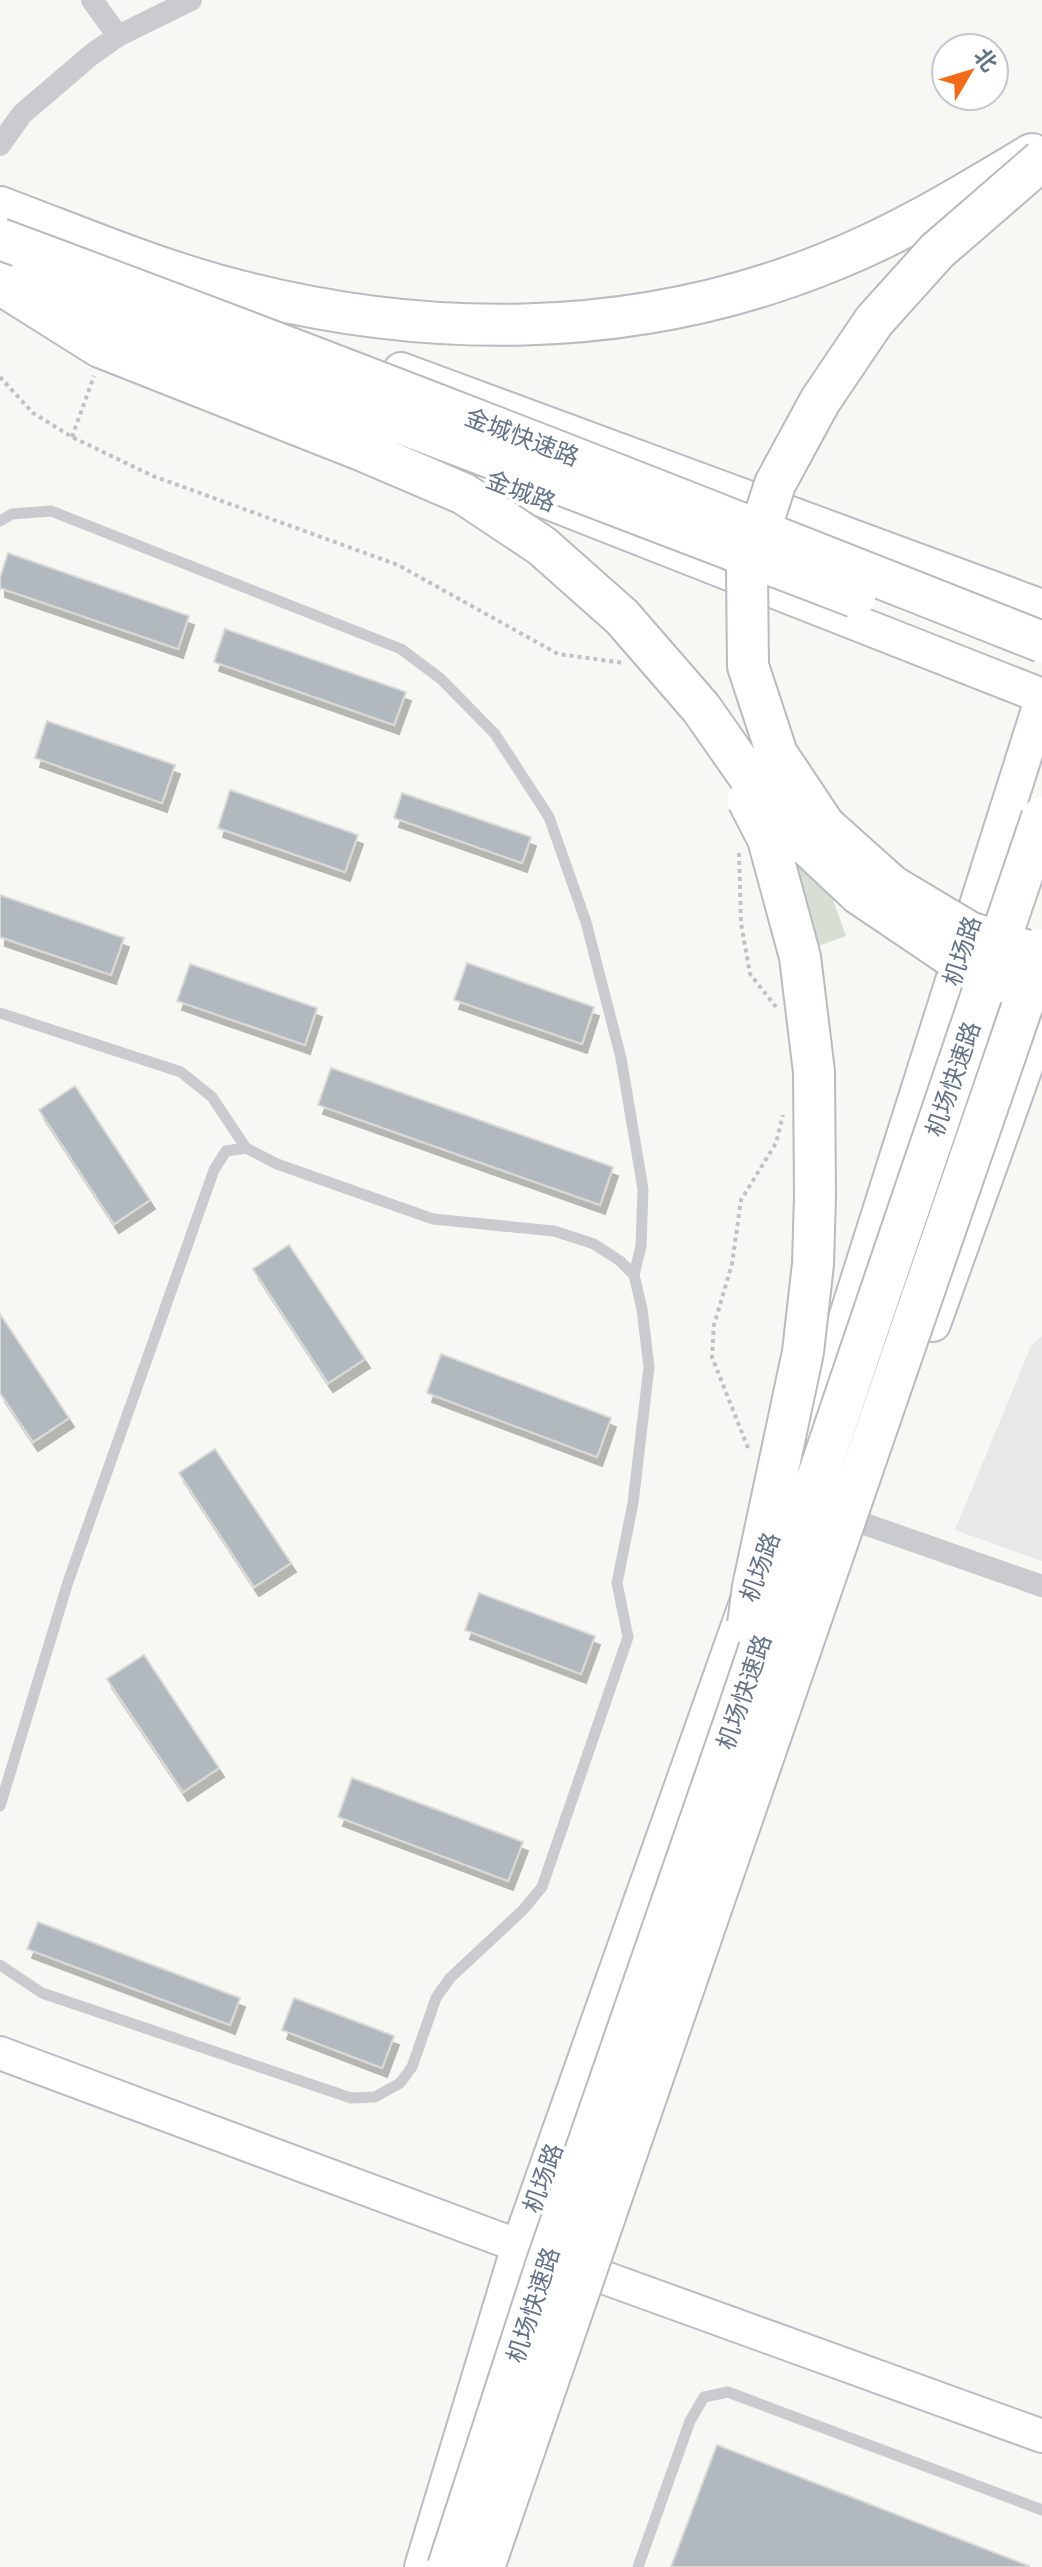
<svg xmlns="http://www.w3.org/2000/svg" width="1042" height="2567" viewBox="0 0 1042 2567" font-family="Inter,'Noto Sans SC',sans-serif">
  <defs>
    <filter id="shadow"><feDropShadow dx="5" dy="9" stdDeviation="0" flood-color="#0004"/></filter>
  </defs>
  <rect width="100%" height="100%" fill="#f7f7f3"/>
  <!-- built -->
  <path fill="#e7e8e7" d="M1042 1336V1561L955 1530 1031 1346Z"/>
  <!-- green -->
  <path fill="#d7dfd4" d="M808 830 846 936 788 957 750 850Z"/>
  <!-- building -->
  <path fill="#b1b8be" stroke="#d8d8d6" stroke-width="2" filter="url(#shadow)" d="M8 553 189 616 178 649 0 588V578Z
    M225 629 406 692 394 725 214 662Z
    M47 721 175 765 162 803 35 758Z
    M230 790 358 835 345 872 218 828Z
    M402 793 531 837 522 863 394 818Z
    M0 895 124 938 111 975 0 937Z
    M467 963 594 1007 582 1044 454 1000Z
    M190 964 317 1008 305 1045 177 1001Z
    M331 1068 613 1167 600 1205 318 1105Z
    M75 1086 150 1200 114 1224 39 1110Z
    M289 1245 365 1359 328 1383 253 1269Z
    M0 1314 69 1418 33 1442 0 1393Z
    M441 1354 611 1418 597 1457 427 1393Z
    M215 1449 291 1563 254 1587 179 1473Z
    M479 1593 595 1636 581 1674 465 1630Z
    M144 1655 219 1768 183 1792 107 1679Z
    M352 1778 523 1842 508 1881 338 1817Z
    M38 1922 240 1998 230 2025 27 1949Z
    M294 1998 394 2036 382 2068 282 2030Z
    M717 2445 1029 2566V2567H671Z"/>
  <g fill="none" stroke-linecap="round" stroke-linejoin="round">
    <defs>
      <path id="secondary" d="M0 2053 597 2275 1042 2436"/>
      <path id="primary" d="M401 370 1042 607
        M414 449 1042 696
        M933 1324 1042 1020
        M789 1484 830 1369 1042 700
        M422 2567 519 2246 750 1594"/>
      <path id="highway" d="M0 207C72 234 143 264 217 285 418 341 633 342 829 262 902 233 965 194 1032 154"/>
    </defs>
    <!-- secondary casing -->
    <use href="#secondary" stroke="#babec4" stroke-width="36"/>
    <!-- primary casing -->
    <use href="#primary" stroke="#b9bcc1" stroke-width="38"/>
    <!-- highway casing -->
    <use href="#highway" stroke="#b8bbbf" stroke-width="44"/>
    <!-- path -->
    <path stroke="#bfc1c4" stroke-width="4" stroke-dasharray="4 4" stroke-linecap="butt" d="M0 377 33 413 72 437 153 476 398 565 558 654 624 663
      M72 437 94 376
      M739 853 741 923 750 974 776 1007
      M748 1448 712 1357 714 1325 732 1264 741 1200 776 1143 783 1115"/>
    <!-- lane -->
    <path stroke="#c9cbcf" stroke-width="11" d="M0 521 12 514 51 511 401 649 441 679 495 734 549 817 586 922 621 1058 643 1189 641 1246 634 1275
      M0 1013 181 1072 212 1097 246 1148 277 1164 433 1219 554 1231 594 1244 620 1261 634 1275 642 1309 649 1367 633 1503 617 1583 628 1637 542 1887 523 1910 450 1978 436 1998 412 2067 400 2083 375 2097 351 2098 42 1993 0 1965
      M0 1806 68 1582 214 1170 226 1151 246 1148
      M638 2567 690 2421 704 2397 728 2392 1042 2510"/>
    <!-- street -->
    <path stroke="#c9cbcf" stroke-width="22" d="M92 0 118 36
      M0 145 22 114 91 55 118 36 191 0
      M839 1515 1042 1586"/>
    <!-- secondary -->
    <use href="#secondary" stroke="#fff" stroke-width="32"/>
    <!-- primary -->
    <use href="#primary" stroke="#fff" stroke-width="34"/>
    <!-- highway -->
    <use href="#highway" stroke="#fff" stroke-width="40"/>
    <defs>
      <path id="highway-bridge" d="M0 239C349 368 696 505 1042 642
        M26 280 855 597
        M0 284 100 347 366 452 464 494 542 546 622 617 701 708 778 818 859 894 967 967 1012 985
        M1025 950 969 932 892 886 825 826 777 754 748 666 747 571 775 484 820 401 874 321 937 251 1042 160
        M748 1624 753 1587 803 1352 813 1264 815 1196 814 1072 800 957 768 839 748 800
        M448 2567 546 2265 735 1720 1042 817
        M484 2567 1042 949"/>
    </defs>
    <!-- highway-bridge casing -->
    <use href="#highway-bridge" stroke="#b8bbbf" stroke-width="44" stroke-linecap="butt"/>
    <!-- highway-bridge -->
    <use href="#highway-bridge" stroke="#fff" stroke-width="40"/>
  </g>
  <g text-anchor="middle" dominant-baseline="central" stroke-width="8" stroke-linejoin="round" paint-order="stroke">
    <!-- street labels -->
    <g font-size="24" fill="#637287" stroke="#fff">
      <text transform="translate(522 437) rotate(21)">金城快速路</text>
      <text transform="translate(521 491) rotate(21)">金城路</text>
      <text transform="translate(962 951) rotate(-72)">机场路</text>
      <text transform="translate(953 1079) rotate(-71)">机场快速路</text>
      <text transform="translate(760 1567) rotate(-70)">机场路</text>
      <text transform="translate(744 1692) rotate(-71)">机场快速路</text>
      <text transform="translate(543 2178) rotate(-70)">机场路</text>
      <text transform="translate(533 2305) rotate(-72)">机场快速路</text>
    </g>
  </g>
  <!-- north arrow -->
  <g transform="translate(970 72) rotate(52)"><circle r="38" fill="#ffffff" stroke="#c1c7cf" stroke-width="2"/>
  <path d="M0-6L14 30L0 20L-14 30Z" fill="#f36b17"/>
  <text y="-12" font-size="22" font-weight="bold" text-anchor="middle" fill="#637287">北</text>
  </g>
</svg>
